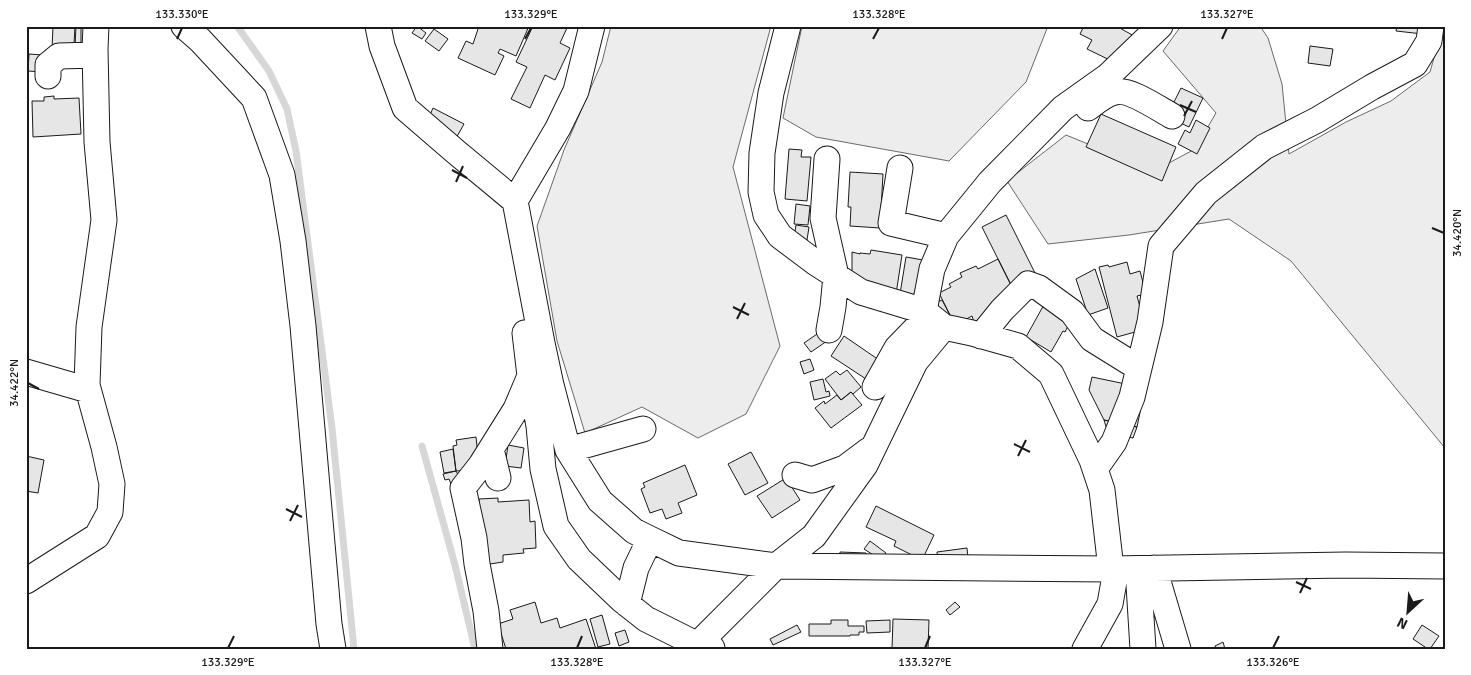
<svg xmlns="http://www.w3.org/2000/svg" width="1471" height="675" viewBox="0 0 1471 675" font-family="Signika,sans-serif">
  <rect width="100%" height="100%" fill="#fff"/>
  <!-- built -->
  <path fill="#ededed" stroke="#6a6a6a" d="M611 26H771L733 167 780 346 746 414 698 438 642 407 585 433 557 341 537 226 564 150 602 62Z
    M802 26H1048L1026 82 949 161 816 137 783 118Z
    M1181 26H1260L1268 38 1282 84 1289 154 1346 122 1391 101 1430 72 1443 26H1445V448L1291 261 1229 219 1129 235 1048 244 1007 181 1066 135 1154 171 1195 149 1216 113 1163 51Z"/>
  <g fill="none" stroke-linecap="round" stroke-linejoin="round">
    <!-- stream -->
    <path stroke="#d7d7d7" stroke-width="7" d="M237 26 269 71 287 109 296 151 332 428 354 649
      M422 446 455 565 475 649"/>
  </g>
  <!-- building -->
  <path fill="#e6e6e6" stroke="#1a1a1a" d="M53 26H75L74 44 52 49Z
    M76 26H81V47H75Z
    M417 26 426 33 422 39 412 33Z
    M479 26H529L516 56 500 49 498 53 504 56 495 75 458 58 466 41 473 44Z
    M533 26H564L567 28 560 43 570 48 555 80 545 75 530 108 511 99 527 67 516 62Z
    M1084 26H1116L1136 37 1120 65 1087 49 1092 40 1080 34Z
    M1397 26H1424L1423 34 1396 31Z
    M434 29 448 39 439 51 425 41Z
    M1310 46 1333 49 1330 66 1308 63Z
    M29 54 43 55 42 72 28 71Z
    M1181 88 1203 98 1189 127 1157 112 1172 106Z
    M54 96V99L79 98 81 134 33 137 32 101H44V97Z
    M433 108 464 124 455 140 429 117Z
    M1101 114 1176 147 1162 181 1086 147Z
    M1196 120 1210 128 1197 154 1178 144 1185 130 1190 133Z
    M789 149 802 150 801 157H811L807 201 785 199Z
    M850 172 883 174 880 228 850 226 851 207H848Z
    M796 204 810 206 808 225 794 224Z
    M1006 215 1040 283 1016 295 982 227Z
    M796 225 809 227 807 240 794 238Z
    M871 250 902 255 896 294 852 284V252L860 254V253L870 254Z
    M906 257 923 260 915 303 899 300Z
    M998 259 1017 297 998 311 974 322 972 316 955 325 939 293 951 287 949 284 962 277 960 273 976 266 978 269Z
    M1127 262 1130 274 1140 271 1146 294 1137 296 1146 329 1117 337 1099 267 1108 265 1109 267Z
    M1095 269 1108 308 1088 315 1076 279Z
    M942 300 952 319 938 326 935 303Z
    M1046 301 1069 324 1065 332 1063 331 1051 352 1026 337Z
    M820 332 827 341 811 352 804 343Z
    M844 336 879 360 866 379 831 356Z
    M810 359 814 370 804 374 800 362Z
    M847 370 861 387 853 394 851 392 841 400 825 379 836 371 840 375Z
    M1092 377 1145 388 1137 427 1104 420 1089 390Z
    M823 379 826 392 829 391 830 396 814 400 810 382Z
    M851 392 862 405 831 428 815 408 824 401 825 404 837 395 841 400Z
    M1104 420 1137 427 1133 438 1108 433Z
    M476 437 478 456 470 470 456 471 453 446 457 445 456 440Z
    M508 445 524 448 521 468 505 466Z
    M453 449 456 471 444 473 440 452Z
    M751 452 768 483 745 495 728 464Z
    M26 456 44 460 38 493 26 491Z
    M685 465 697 495 678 503 682 513 666 519 662 509 650 513 641 489 645 487 643 483Z
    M456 471 463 484 453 489 449 479 445 480 443 474Z
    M786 478 800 500 772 518 757 496Z
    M498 498V502L529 500 530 522 535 521 536 548 523 549 524 553 503 555V562L483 565 479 499Z
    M876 506 934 535 922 560 894 546 896 541 866 527Z
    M870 541 886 553 881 560 864 549Z
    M967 548 968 558 938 563 937 552Z
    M840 552 866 553V562L840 561Z
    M535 602 541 623 557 618 560 628 586 619 596 649H506L498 624 513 619 510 610Z
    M955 602 960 607 950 615 946 610Z
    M602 615 610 644 598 647 590 619Z
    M893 619 929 620 928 649H892Z
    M831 620H848V626H864V632H859V635H850V636H809V624H831Z
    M890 620V632L867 633 866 621Z
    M797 625 801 632 773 645 770 639Z
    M1422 625 1439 636 1430 649H1428L1413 639Z
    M625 630 629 642 619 646 615 633Z
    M1223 642 1225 649H1216L1215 646Z"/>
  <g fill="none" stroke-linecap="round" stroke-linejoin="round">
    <defs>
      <path id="minor" d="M184 26 200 40 254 98 282 175 293 241 303 326 329 624 333 649
        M378 26 382 46 405 108 456 152 515 201 542 343 551 385 568 450 600 501 634 531 650 539 679 553 776 566 1111 569 1346 565 1445 566
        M788 26 771 93 762 153 761 192 766 215 780 236 816 263 861 292 924 311
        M48 76V65L59 56 95 55
        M1088 108C1096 102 1105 94 1115 92 1129 88 1159 109 1172 116
        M827 159 823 218 836 276 833 307 829 330
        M900 168 891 223 946 236
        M515 201 558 128 576 91 592 26
        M981 336 1002 310 1028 284 1039 288 1072 312 1092 339 1129 362 1139 366
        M26 372 88 390
        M530 376 539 426 543 469 556 526 579 559 622 600 646 619 698 645 712 648
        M875 387 897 348 929 315
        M491 449 498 478
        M568 450 643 429
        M1095 469 1114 442 1132 397 1150 322 1161 246 1206 193 1264 147 1317 120 1372 87 1415 64 1429 41 1431 26
        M795 475 812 480 845 468 869 450
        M1154 568 1178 649
        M1138 569 1143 649
        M26 581 97 536 110 512 112 484 104 447 87 385 89 327 104 220 97 142 95 49 96 26
        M627 604 636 568 650 539
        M490 649 486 611 477 564 474 538 463 488 481 465 516 409 530 376 525 333
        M693 649 776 566 814 536 865 465 915 362 944 327
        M1085 649 1110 604 1116 570 1111 569 1102 490 1092 460 1051 374 1018 346 972 333 944 327 924 311 932 269 946 236 990 182 1063 108 1108 76 1160 26"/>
    </defs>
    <!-- minor casing -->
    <use href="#minor" stroke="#1a1a1a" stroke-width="27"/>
    <!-- minor -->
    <use href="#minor" stroke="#fff" stroke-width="25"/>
  </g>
  <!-- ticks -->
  <path fill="none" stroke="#1a1a1a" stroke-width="2" d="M177 39 182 28M525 39 531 28M873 39 879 28M1222 39 1227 28M1180 105 1196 112M1184 116 1192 101M452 170 467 178M456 182 463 166M1432 228 1444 233M733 307 749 315M737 319 745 303M28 383 39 389M1014 444 1030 452M1018 456 1026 440M286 509 302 517M290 521 298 505M1296 582 1311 589M1300 593 1307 578M228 648 234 636M577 648 582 636M925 648 930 636M1273 648 1279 636"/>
  <!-- border -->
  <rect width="1471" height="675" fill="none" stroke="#ffffff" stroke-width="55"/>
  <!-- north arrow -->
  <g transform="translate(1408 612) rotate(206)" stroke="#ffffff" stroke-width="4" paint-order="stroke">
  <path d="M0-4L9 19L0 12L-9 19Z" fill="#1a1a1a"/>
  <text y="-8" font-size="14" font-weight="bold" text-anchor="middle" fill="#1a1a1a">N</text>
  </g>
  <rect x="28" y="28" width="1416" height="620" fill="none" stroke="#1a1a1a" stroke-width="2"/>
  <g font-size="12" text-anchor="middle" fill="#1a1a1a">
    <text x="182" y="18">133.330°E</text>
    <text x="531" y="18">133.329°E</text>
    <text x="879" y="18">133.328°E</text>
    <text x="1227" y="18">133.327°E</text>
    <text transform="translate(1457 233) rotate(-90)" y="4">34.420°N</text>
    <text transform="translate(14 383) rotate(-90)" y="4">34.422°N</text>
    <text x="228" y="666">133.329°E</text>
    <text x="577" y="666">133.328°E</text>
    <text x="925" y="666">133.327°E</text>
    <text x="1273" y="666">133.326°E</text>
  </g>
</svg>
